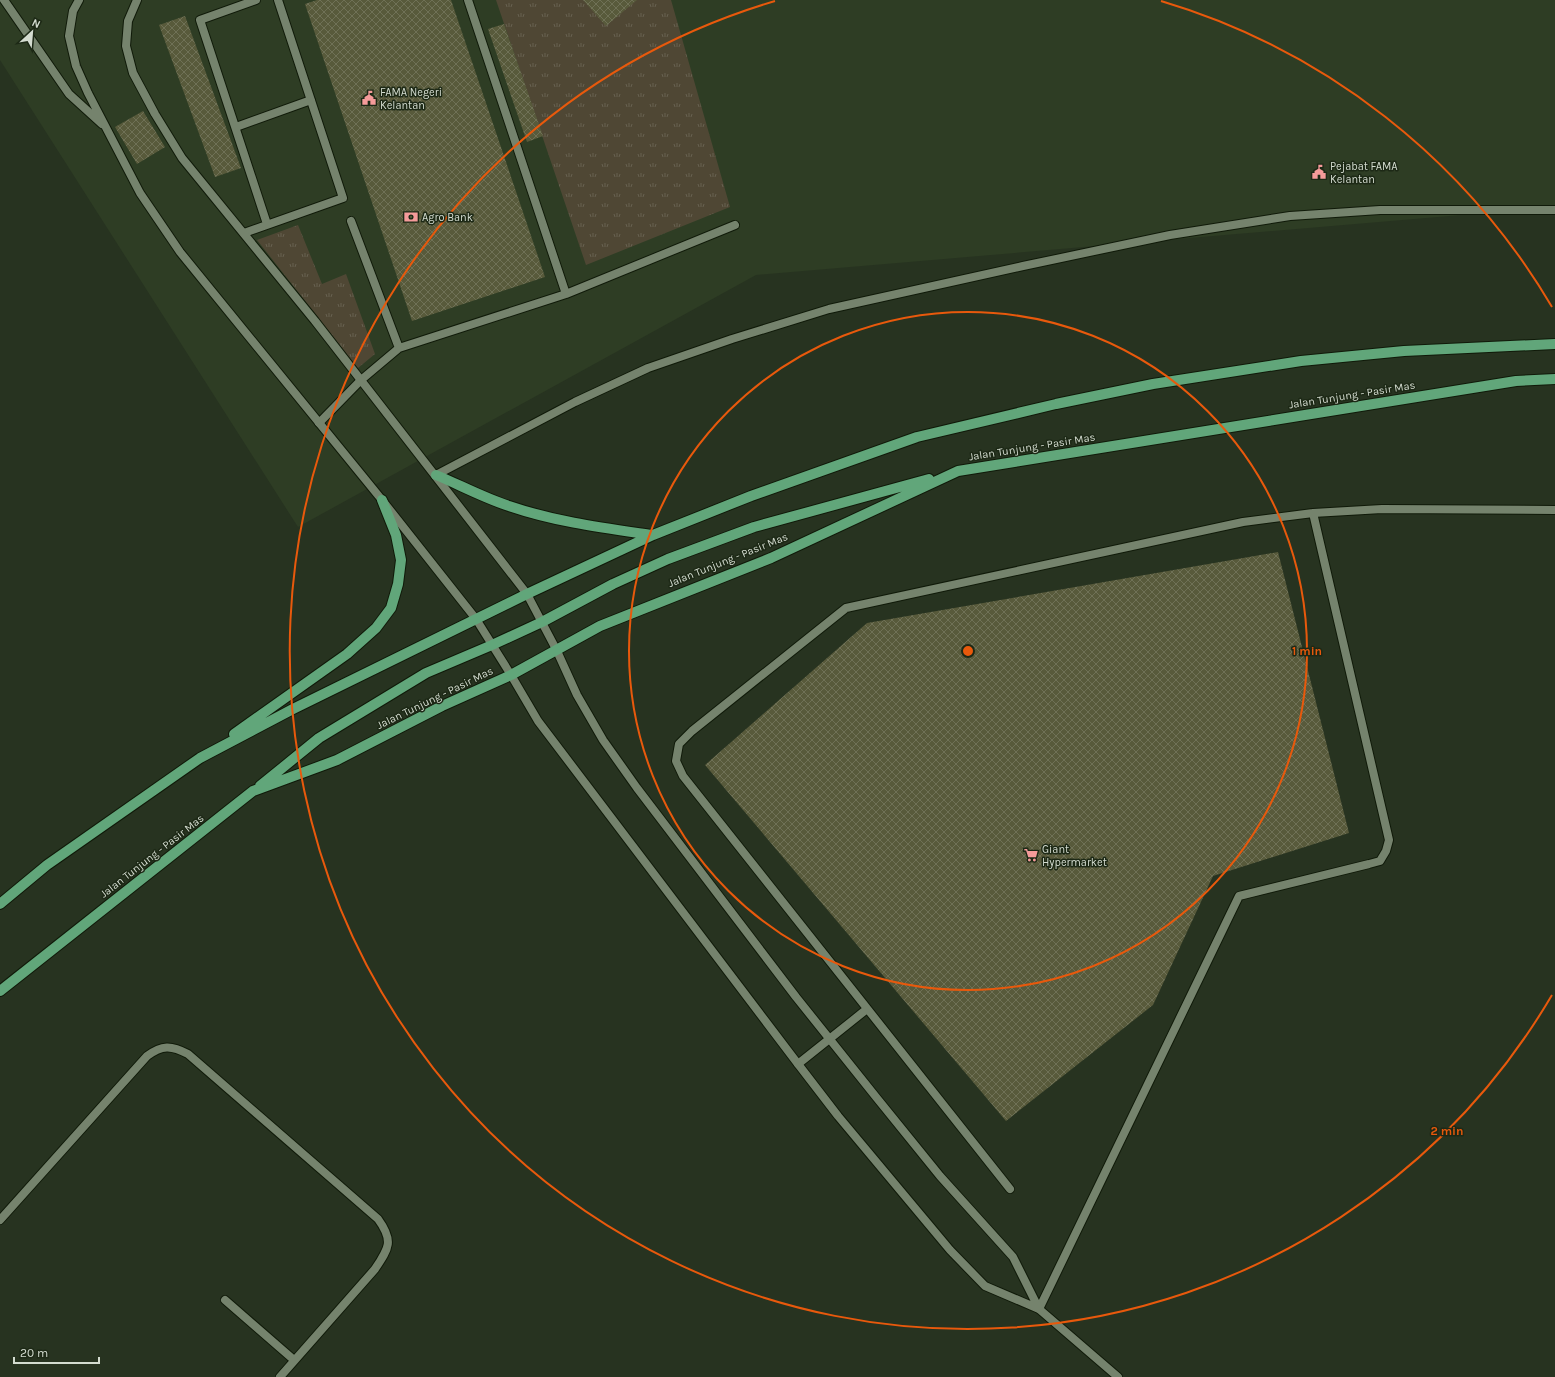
<svg xmlns="http://www.w3.org/2000/svg" width="1555" height="1377" viewBox="0 0 1555 1377" font-family="Karla,sans-serif">
  <defs>
    <pattern id="grass-tufts" width="24" height="20" patternUnits="userSpaceOnUse"><rect width="24" height="20" fill="#4f4734"/><path d="M3 7l-1-3M5 7V3M7 7l1-3M15 17l-1-3M17 17v-4M19 17l1-3" fill="none" stroke="#676150"/></pattern>
    <pattern id="building-cross-hatch" width="8" height="8" patternUnits="userSpaceOnUse"><rect width="8" height="8" fill="#585a3b"/><path d="M0 0l8 8M0 8l8-8" fill="none" stroke="#6f7156"/></pattern>
  </defs>
  <rect width="100%" height="100%" fill="#273320"/>
  <!-- built -->
  <path fill="#2e3d24" d="M0 0H1555V207L756 275 298 527 0 60Z"/>
  <!-- grass -->
  <path fill="url(#grass-tufts)" d="M496 0H671L730 207 586 265Z
    M298 225 322 284 346 274 375 354 358 368 257 240Z"/>
  <!-- building -->
  <path fill="url(#building-cross-hatch)" d="M317 0H451L545 277 412 321 305 4Z
    M583 0H637L606 26Z
    M185 16 241 168 215 177 159 25Z
    M504 24 543 136 527 142 488 29Z
    M143 111 165 147 137 164 115 127Z
    M1278 552 1349 833 1213 876 1153 1005 1006 1121 705 765 867 623Z"/>
  <g fill="none" stroke-linecap="round" stroke-linejoin="round">
    <defs>
      <path id="lane" d="M256 0 200 20 267 224
        M468 0 566 294
        M236 127 311 100
        M244 233 343 198 278 0
        M399 348 566 294 735 225
        M319 423 361 380 399 348 351 221
        M798 1064 867 1009
        M1010 1189 683 776 676 761 679 744 692 731 846 608 1243 522 1313 513 1382 509 1555 510
        M0 1220 147 1056C162 1045 171 1045 188 1054L378 1219C394 1241 389 1248 375 1269L280 1377
        M225 1300 294 1360
        M1039 1309 1239 896 1369 864 1380 861 1386 851 1389 840 1313 513"/>
      <path id="street" d="M4 0 69 94 102 124
        M79 0 73 11 69 36 76 66 88 93 140 193 180 252 382 500 476 619 511 675 538 721 798 1064 838 1116 950 1250 985 1286 1039 1309 1118 1377
        M137 0 128 21 126 46 133 73 155 114 182 158 315 321 527 594 557 651 577 695 603 740 637 788 796 997 876 1097 940 1176 1013 1257 1039 1309
        M436 475 575 402 648 368 732 339 829 309 1023 266 1170 235 1290 216 1380 210H1555"/>
      <path id="primary" d="M436 475C460 485 484 498 509 506 556 522 604 528 652 535
        M234 734 347 654 376 628 391 608 398 584 401 560 396 535 382 500
        M260 786 319 738 426 673 492 645 542 622 613 584 668 559 754 527 929 479
        M0 904 47 865 200 758 293 709 527 594 653 535 751 496 917 437 1056 404 1153 384 1301 361 1404 351 1555 344
        M0 991 253 791 337 760 442 706 511 675 600 626 771 558 958 471 1516 381 1555 379"/>
    </defs>
    <!-- lane casing -->
    <use href="#lane" stroke="#101a09" stroke-width="10"/>
    <!-- street casing -->
    <use href="#street" stroke="#101a09" stroke-width="10"/>
    <!-- primary casing -->
    <use href="#primary" stroke="#101a09" stroke-width="12"/>
    <!-- lane -->
    <use href="#lane" stroke="#75836d" stroke-width="8"/>
    <!-- street -->
    <use href="#street" stroke="#75836d" stroke-width="8"/>
    <!-- primary -->
    <use href="#primary" stroke="#61a67a" stroke-width="10"/>
  </g>
  <!-- distance rings -->
  <g fill="none" stroke="#e8590c" stroke-width="2">
    <circle cx="968" cy="651" r="339"/>
    <path d="M1552 995A678 678 0 1 1 775 1M1161 1A678 678 0 0 1 1552 307"/>
  </g>
  <!-- icons -->
  <defs>
    <symbol id="civic-bare" viewBox="-9 -9 18 18"><path d="M-.6-6.5H3V-4.5H.6V-3L4-1V1h2V6H-6V1h2V-1L-.6-3ZM-1.2 2.5V6h2.4V2.5Z" fill="#f59b9a" stroke="#1d2916" stroke-width="2.5" paint-order="stroke"/></symbol>
    <symbol id="bank-bare" viewBox="-9 -9 18 18"><path d="M-6-4H6V4H-6ZM0-2.3a2.3 2.3 0 1 0 0 4.6a2.3 2.3 0 1 0 0-4.6Z" fill="#f59b9a" stroke="#1d2916" stroke-width="2.5" paint-order="stroke"/></symbol>
    <symbol id="supermarket-bare" viewBox="-9 -9 18 18"><path d="M-6-5.5h2.5l.6 2H6L4.5 2H-2.5L-4.4-4H-6ZM-1.5 3.2a1.3 1.3 0 1 0 .1 0ZM3 3.2a1.3 1.3 0 1 0 .1 0Z" fill="#f59b9a" stroke="#1d2916" stroke-width="2.5" paint-order="stroke"/></symbol>
  </defs>
  <g fill-rule="evenodd">
    <use href="#civic-bare" x="359" y="88" width="20" height="20"/>
    <use href="#civic-bare" x="1309" y="162" width="20" height="20"/>
    <use href="#bank-bare" x="401" y="207" width="20" height="20"/>
    <use href="#supermarket-bare" x="1021" y="845" width="20" height="20"/>
  </g>
  <g text-anchor="middle" dominant-baseline="central" stroke-width="3" stroke-linejoin="round" paint-order="stroke">
    <!-- poi labels -->
    <g font-size="11" fill="#d4dcd0" stroke="#1d2916" text-anchor="start">
      <text x="380" y="92">FAMA Negeri<tspan x="380" dy="13">Kelantan</tspan></text>
      <text x="1330" y="166">Pejabat FAMA<tspan x="1330" dy="13">Kelantan</tspan></text>
      <text x="422" y="217">Agro Bank</text>
      <text x="1042" y="849">Giant<tspan x="1042" dy="13">Hypermarket</tspan></text>
    </g>
    <!-- street labels -->
    <g font-size="11" fill="#d4dcd0" stroke="#1d2916">
      <text transform="translate(1352 395) rotate(-9)">Jalan Tunjung - Pasir Mas</text>
      <text transform="translate(1032 447) rotate(-9)">Jalan Tunjung - Pasir Mas</text>
      <text transform="translate(728 560) rotate(-22)">Jalan Tunjung - Pasir Mas</text>
      <text transform="translate(435 698) rotate(-26)">Jalan Tunjung - Pasir Mas</text>
      <text transform="translate(152 856) rotate(-38)">Jalan Tunjung - Pasir Mas</text>
    </g>
  </g>
  <circle cx="968" cy="651" r="6" fill="#e8590c" stroke="#1d2916" stroke-width="2"/>
  <g font-size="12" text-anchor="middle" font-weight="bold" fill="#e8590c" stroke="#1d2916" stroke-width="3" stroke-linejoin="round" paint-order="stroke">
    <text x="1307" y="655">1 min</text>
    <text x="1447" y="1135">2 min</text>
  </g>
  <!-- north arrow -->
  <g transform="translate(32 32) rotate(26)" stroke="#1d2916" stroke-width="3" paint-order="stroke">
  <path d="M0-3L7 15L0 10L-7 15Z" fill="#d4dcd0"/>
  <text y="-6" font-size="11" font-weight="bold" text-anchor="middle" fill="#d4dcd0">N</text>
  </g>
  <!-- scale -->
  <path d="M14 1357v6h85v-6" fill="none" stroke="#d4dcd0" stroke-width="2"/>
  <text x="20" y="1357" font-size="12" fill="#d4dcd0" stroke="#1d2916" stroke-width="3" paint-order="stroke">20 m</text>
</svg>
